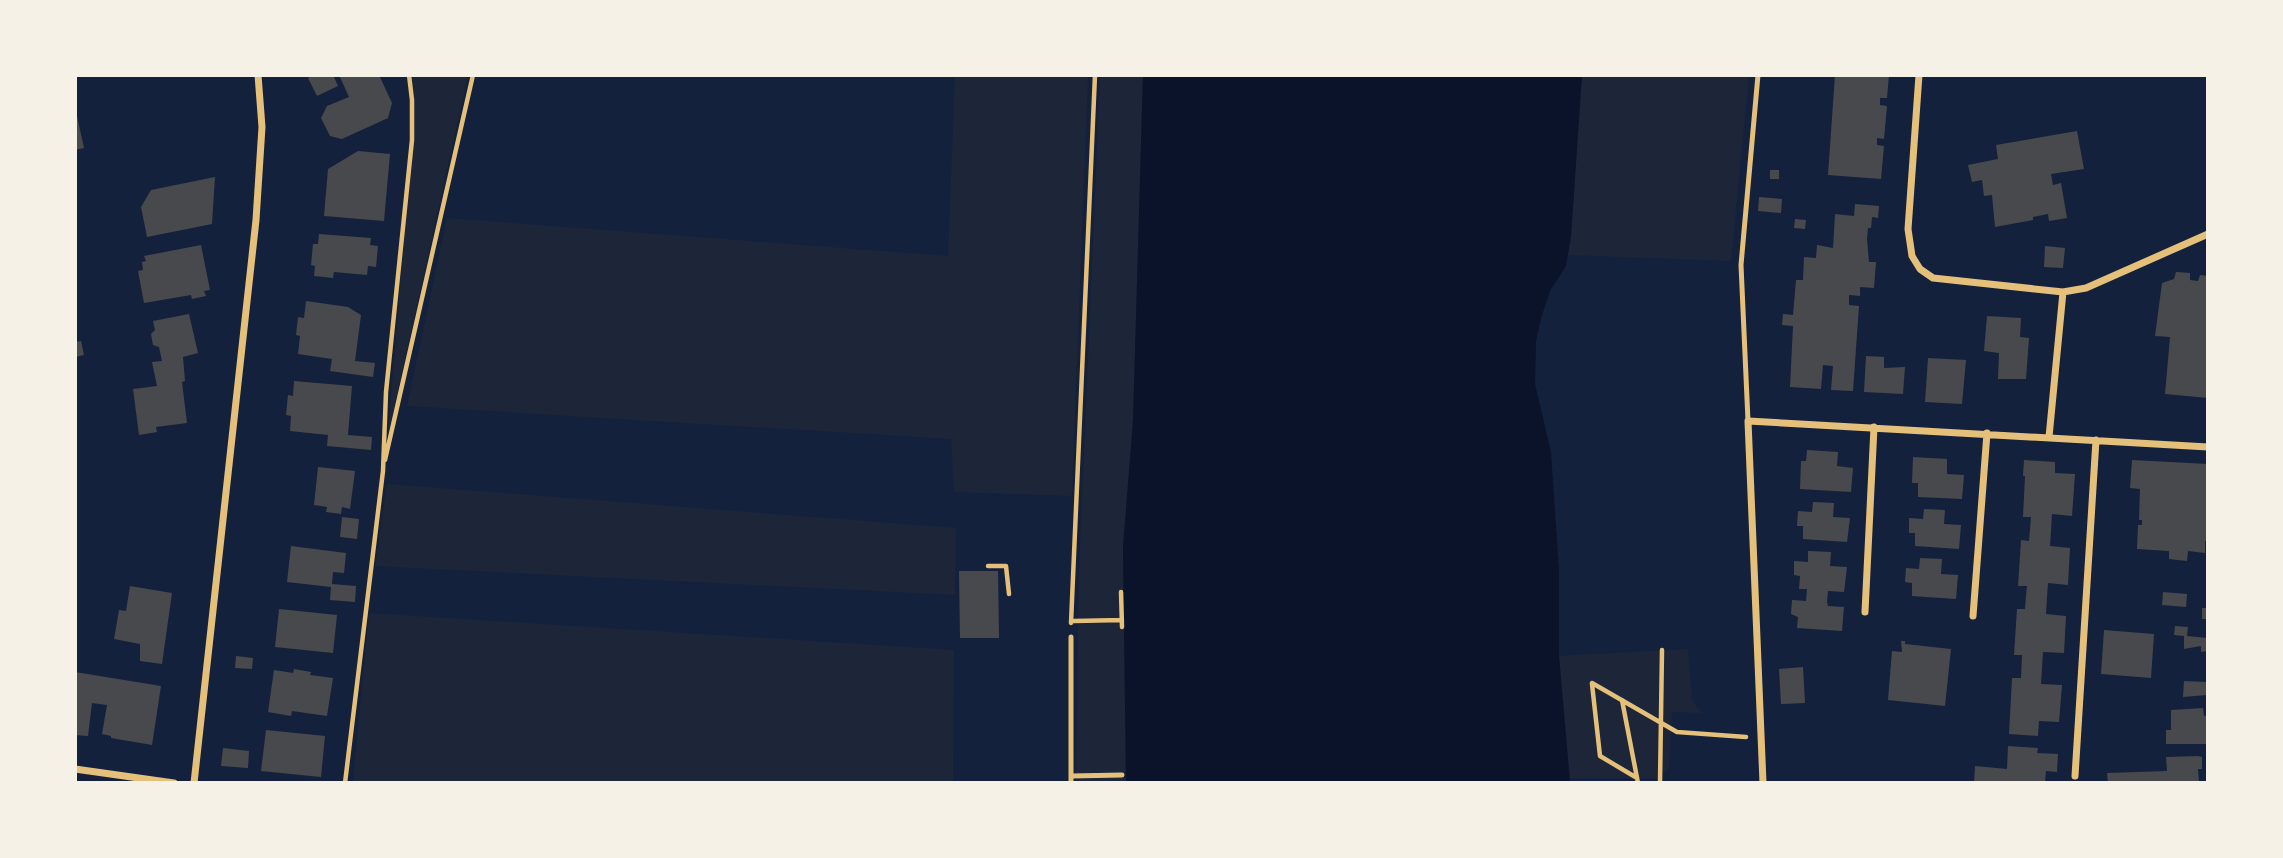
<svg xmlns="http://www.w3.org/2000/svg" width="2283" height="858" viewBox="0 0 2283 858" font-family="Cabin,sans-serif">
  <rect width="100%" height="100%" fill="#14213d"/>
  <!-- green -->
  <path fill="#1d2539" d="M409 75H468L388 435 412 140Z
    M955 75H1088L1072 496 954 492 951 439 407 406 447 218 948 256Z
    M1100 75H1143L1133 422 1123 547 1126 783H1076L1079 572Z
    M1582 75H1749L1731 261 1568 255 1571 236Z
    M387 484 956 528 955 595 375 566Z
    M369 613 954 650 953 783H353Z
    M1688 649 1692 700 1701 713 1672 712 1669 768 1659 778H1570L1559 656Z"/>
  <!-- water -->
  <path fill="#0b132b" d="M1143 75H1582L1571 236 1566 266 1550 291 1541 318 1536 341 1535 384 1551 452 1559 570V656L1570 783H1126L1123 547 1133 421Z"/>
  <!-- building -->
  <path fill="#48494c" d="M313 75H333L338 86 317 96 308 78Z
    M339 75H379L392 103 388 118 342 139 330 136 321 118 327 106 349 97Z
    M1835 75H1889L1887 98H1880V105L1887 106 1884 139 1877 138V145L1884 146 1881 179 1828 175Z
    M75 107 84 148 75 150Z
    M2077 131 2084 169 2051 174 2053 185 2061 183 2067 218 2049 221 2048 214 2033 217V220L1995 227 1992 195 1984 196 1982 180 1972 182 1968 165 1998 159 1996 145Z
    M358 151 390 154 384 221 324 216 328 169Z
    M1770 170H1779V179H1770Z
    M215 177 212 224 147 237 141 207 151 190Z
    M1759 197 1782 199 1781 213 1758 211Z
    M1855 204 1879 206 1878 218 1872 217 1871 228H1868L1867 239 1869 262H1876L1874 288 1860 287V296L1849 295V305L1859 306 1853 391 1831 390 1833 366 1823 365 1821 389 1790 387 1793 326 1782 325 1783 314 1793 315 1796 280H1803L1804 257 1816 258 1817 245 1833 248 1835 214 1854 216Z
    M1795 219 1806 220 1805 229 1794 228Z
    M319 234 371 238 370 245 378 246 376 267 368 266 367 275 334 272 333 278 314 276 315 266 311 265 313 244H318Z
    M201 245 210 290 204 291 206 296 192 299 191 295 144 303 138 271 143 270 142 262 146 261 144 256Z
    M2045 246 2065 248 2063 268 2044 267Z
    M2176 272 2190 273V280L2198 281 2200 275 2208 276V398L2165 394 2170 337 2155 336 2162 283 2174 279Z
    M306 301 348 307 361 315 355 361 375 363 373 377 330 371 332 359 298 354 300 336 296 335 298 317 304 318Z
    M189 314 198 353 183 357 185 381 182 382 187 423 156 427 157 432 139 435 133 389 157 386 152 362 162 361 159 347 153 345 151 334 155 330 153 321Z
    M1987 316 2021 318 2020 337 2029 338 2026 379H1998L1999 353 1984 351Z
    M81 341 84 355 75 357V342Z
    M1866 356 1884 357V368L1905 367 1903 394 1864 392Z
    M1928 358 1966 360 1962 404 1925 402Z
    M294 381 352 386 348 435 372 437 371 450 327 446 328 435 290 431 291 416 286 415 288 395 293 396Z
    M1807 450 1838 452 1837 466 1853 468 1851 492 1800 489 1801 461H1806Z
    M1913 457 1947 459V474L1964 475 1962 499 1918 497V483H1912Z
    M2024 460 2055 462V473L2075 474 2072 516 2052 514 2051 531 2050 546 2070 548 2068 585 2048 583 2047 597 2046 614 2066 616 2064 653 2043 652 2041 684 2062 685 2059 722 2039 721 2038 736 2009 734 2012 678H2021L2022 655H2014L2017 609H2025L2026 596 2027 586H2018L2021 540 2029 541 2031 517H2023L2025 476H2023Z
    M2132 460 2208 464V541H2205V553L2188 551 2187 561 2169 559V551L2137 549 2138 525H2142V520H2139L2140 489 2130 488Z
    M318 467 355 471 350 509 342 507 341 514 326 512 327 507 314 505Z
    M1813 502 1834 503 1833 517 1850 518 1847 542 1803 539V526H1797L1798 511 1812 512Z
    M1924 509 1945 510 1944 524 1961 525 1959 549 1915 546V533H1909V518L1923 519Z
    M342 517 359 519 357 539 340 537Z
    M291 546 346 553 344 573 333 572 332 584 356 586 355 602 330 600 331 587 287 582Z
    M1808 551 1831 552 1830 566 1847 567 1844 592 1828 591 1827 602 1828 606 1844 607 1842 631 1797 628 1798 617 1791 614 1792 600 1806 601 1807 589H1799L1800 576 1794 575V561L1808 562Z
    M1920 558 1942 559 1941 574 1958 575 1956 599 1912 596V583L1905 582 1906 568 1919 569Z
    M959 571H998L999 638H960Z
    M130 586 172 593 162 664 140 661V644L114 639 119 610 126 611Z
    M2163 592 2187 594 2186 607 2162 605Z
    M2202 608H2208V619H2202Z
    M279 609 337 615 333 653 275 647Z
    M2175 626 2188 627 2187 636 2208 638V651L2201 652V646L2184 649V636L2174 635Z
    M2104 630 2154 634 2151 678 2101 674Z
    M1901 641H1905V644L1951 649 1945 706 1888 700 1892 651 1902 652Z
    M236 656 253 658 252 669 235 668Z
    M1803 667 1805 703 1781 704 1779 669Z
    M294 669 311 672 310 675 333 678 327 716 292 711 291 716 268 712 274 670 293 673Z
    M75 672 161 686 152 745 111 738V736L102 734 107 705 92 703 88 736 75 735Z
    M2184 681 2206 682 2207 695 2183 697Z
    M2203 708 2204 716H2208V744H2166V730H2171V710Z
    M266 730 325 736 321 777 261 771Z
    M2008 746 2038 748 2037 753 2058 754 2057 772 2046 771 2045 783H1974L1975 766 2007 769Z
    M223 748 249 751 248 768 221 766Z
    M2198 756 2202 757V769H2198L2199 782 2108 783 2107 773 2167 771 2166 757Z"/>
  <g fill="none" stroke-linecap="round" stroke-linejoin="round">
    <!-- path -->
    <path stroke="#e5c07b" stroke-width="4.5" d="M385 460 473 75
      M988 566H1006L1009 594
      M1121 592 1122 627
      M1074 621 1122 620
      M1071 623 1095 75
      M1592 683 1677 732 1746 737
      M1592 684 1600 756 1637 778
      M1622 700 1638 783
      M345 783 383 471 386 392 412 140V100L409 75
      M1660 783 1662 650"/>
    <!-- service -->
    <path stroke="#e5c07b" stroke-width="5" d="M1748 421 1741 265 1758 75
      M1071 776 1122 775
      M1071 783V637"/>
    <!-- minor -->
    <path stroke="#e5c07b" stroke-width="7" d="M1919 75 1908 229 1912 256 1920 269 1933 278 2063 292 2086 288 2208 234
      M2049 437 2063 292
      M1865 612 1874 427
      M1973 616 1987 433
      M75 769 174 783
      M2075 776 2096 440
      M194 783 256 220 262 127 258 75
      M1763 783 1748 421 2208 447"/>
  </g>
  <!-- border -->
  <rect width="2283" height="858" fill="none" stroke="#f6f1e7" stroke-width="154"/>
</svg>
